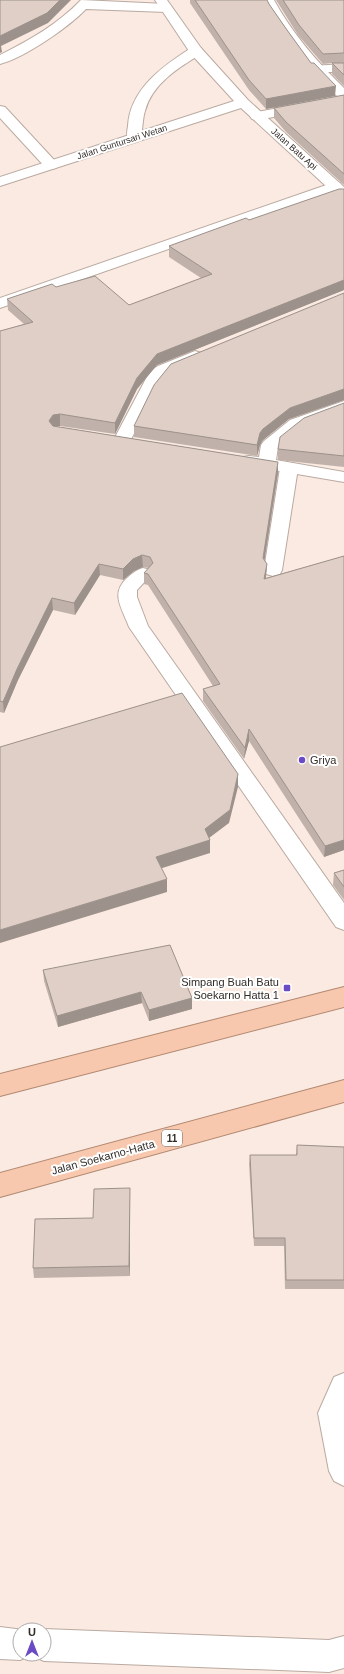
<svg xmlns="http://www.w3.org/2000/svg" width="344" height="1674" viewBox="0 0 344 1674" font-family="Arial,sans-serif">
  <rect width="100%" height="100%" fill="#fbeae1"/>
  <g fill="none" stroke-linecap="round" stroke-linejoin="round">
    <defs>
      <path id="service" d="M196 47 201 48 203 51 201 54C178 68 152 84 145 111 142 119 143 135 139 141L134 142 129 141C126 137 127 131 128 126 130 89 163 66 191 48Z
        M344 96V104L257 120 252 119 250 116 252 113 257 112Z
        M289 463 295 464 298 468 282 570 280 574 273 576 266 574 264 570 280 468 283 464Z
        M143 568 150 570 152 574 137 590V597L148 626 344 903V930L336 927 129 627C122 608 110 594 127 578 133 573 136 570 143 568Z
        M344 1373V1486L334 1481 329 1471 318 1413 334 1377Z
        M0 1627 24 1630H20V1654L31 1655 20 1660 0 1659Z
        M44 1629 329 1640 344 1636V1668L329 1672 44 1661 33 1656 32 1654H44V1630H42Z"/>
      <path id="minor" d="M81 0 166 4 170 5 172 8 170 11 166 12 86 9C69 27 24 58 0 64V55C30 40 58 24 81 0Z
        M344 64V72H312L310 69 312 66Z
        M0 106 5 107 56 162 58 165 56 168 51 169 46 168 0 118Z
        M335 182 340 183 342 186 340 189 0 308V298Z
        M195 351 201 353 203 356 201 359 163 378 128 445 122 446 116 445 113 441 150 371 158 366Z
        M344 401V412L302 428 278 447 276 460 344 472V482L249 466 243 465 240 461 243 457 249 456 259 457 261 445 264 441 290 420Z"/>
      <path id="tertiary" d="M155 0H167L201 48 248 100 344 187V199L339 198 241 108 0 186V177L234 101 191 54Z
        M262 0H274C292 33 317 62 344 88V99L339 98C309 69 282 37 262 0Z"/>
      <path id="trunk" d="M344 987V1007L0 1096V1074Z
        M344 1080V1102L0 1197V1173Z"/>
    </defs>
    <!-- service casing -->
    <use href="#service" stroke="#baaaa1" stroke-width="2"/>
    <!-- minor casing -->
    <use href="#minor" stroke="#baaaa1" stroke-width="2"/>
    <!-- tertiary casing -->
    <use href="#tertiary" stroke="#baaaa1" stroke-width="2"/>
    <!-- trunk casing -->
    <use href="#trunk" stroke="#b18972" stroke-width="2"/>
    <!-- service -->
    <use href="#service" fill="#fff" fill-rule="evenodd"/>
    <!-- minor -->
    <use href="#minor" fill="#fff" fill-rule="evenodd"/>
    <!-- tertiary -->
    <use href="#tertiary" fill="#fff" fill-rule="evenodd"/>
    <!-- trunk -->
    <use href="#trunk" fill="#f8c8ae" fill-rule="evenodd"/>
  </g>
  <!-- wall -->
  <path fill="#c0b2aa" d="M190 0H267L269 4 287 30 335 96 266 109 249 90 190 3Z
    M276 0H344V86L332 74V63L323 64 298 35Z
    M344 95V185L286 132 274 118V108Z
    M344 189V290L157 365 137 389 115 434 60 426H54L278 462V473L264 560 267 564 266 578 344 556V850L324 857 249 741 244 759 203 701V689L213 686 148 585 144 584V573L149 568 143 567 134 571 123 580 100 575 75 615 53 610 18 680 4 713 0 712V331L24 324 8 310 7 299 56 287 129 305 201 278 169 257V246Z
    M344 293V400L289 419 263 440 260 445 257 456 134 437V426Z
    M344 403V467L278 460V449Z
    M344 870V900L333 885 334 873Z
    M43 970 192 998V1009L149 1021 142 1003 58 1027 44 981Z
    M297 1145 344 1147V1289H285L284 1246H254L249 1164 250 1155H296Z
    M130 1199V1276L34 1278 33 1268 93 1218Z"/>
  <!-- shaded-wall -->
  <path fill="#9c918b" d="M60 0H71L48 23 1 46 2 52 0 53V36Z
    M336 86 335 96 266 109V99Z
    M344 280V290L157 365 137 389 115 434V423L137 378 157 354Z
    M344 389V400L289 419 263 440 260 445 257 456V445L260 433 263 429 290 408Z
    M60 414V426L54 427 50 432 49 421 53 415Z
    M278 462V473L263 570V558Z
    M142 555 143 567 134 571 123 580V569L133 559Z
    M99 564 100 575 75 615 74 603Z
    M267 564 266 576 263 590 264 579Z
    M52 598 53 610 18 680 4 713 3 702 17 669Z
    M249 729V741L244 759 245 748Z
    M238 774V787L229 823 205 841 210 840V853L156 870V857L205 829Z
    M344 840V850L324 857 325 846Z
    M167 879V892L0 943V930Z
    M141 992 142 1003 58 1027 57 1016Z
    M192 998V1009L149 1021V1010Z
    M130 1188V1276L129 1266Z"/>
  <!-- building -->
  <path fill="#dfcfc6" stroke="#9c918b" d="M0 0H60L47 13 0 36Z
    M195 0H267L269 4 287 30 311 63H314L336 86 266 99 249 80Z
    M283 0H344V53L323 54 299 25Z
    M332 63H344V75Z
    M344 95V174L286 122 274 108Z
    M339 189H344V280L157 354 137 378 115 423 60 414 53 415 49 421 53 426 278 462 263 558 267 564 264 579 344 556V840L325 846 249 729 245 748 203 689 220 684 148 574 144 573 153 563 150 557 142 555 133 559 123 569 99 564 74 603 52 598 17 669 3 702 0 701V331L33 322 7 299 52 284 56 287 95 276 129 305 212 274 169 246 246 218 249 220Z
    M344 293V389L290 408 263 429 260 433 257 445 134 426 154 385 171 364Z
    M344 403V456L278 449 280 437 304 418Z
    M182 693 238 774 230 810 205 829 210 840 156 857 167 879 0 930V747Z
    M344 870V887L334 873Z
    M170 945 192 998 149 1010 141 992 57 1016 43 970Z
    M297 1145 344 1147V1280H286L285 1238H254L250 1155H297Z
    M130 1188 129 1266 33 1268 35 1219 93 1218 94 1189Z"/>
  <!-- markers -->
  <g fill="#6a4bc4" stroke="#fff" stroke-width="1.5">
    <circle cx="302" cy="760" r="4"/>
    <rect x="283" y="984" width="8" height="8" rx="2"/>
  </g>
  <g text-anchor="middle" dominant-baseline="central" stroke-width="4" stroke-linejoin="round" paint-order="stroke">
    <!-- far-street labels -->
    <g font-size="9" fill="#322c28" stroke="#fff">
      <text transform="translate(122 142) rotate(-18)">Jalan Guntursari Wetan</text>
      <text transform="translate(294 149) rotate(42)">Jalan Batu Api</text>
    </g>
    <!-- shield labels -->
    <rect fill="#fff" stroke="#706b68" stroke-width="1" x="162" y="1130" width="20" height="16" rx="3"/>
    <g font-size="10" font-weight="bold" fill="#322c28">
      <text x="172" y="1138">11</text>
    </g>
    <!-- poi labels -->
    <g font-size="11" fill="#322c28" stroke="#fff" text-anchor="start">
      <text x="310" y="760">Griya</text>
      <text x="279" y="982" text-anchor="end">Simpang Buah Batu<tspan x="279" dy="13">Soekarno Hatta 1</tspan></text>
    </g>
    <!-- street labels -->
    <g font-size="11" fill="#322c28" stroke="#fff">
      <text transform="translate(103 1157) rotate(-15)">Jalan Soekarno-Hatta</text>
    </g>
  </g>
  <!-- north arrow -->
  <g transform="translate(32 1642)"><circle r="19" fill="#ffffff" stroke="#adaba9"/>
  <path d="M0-3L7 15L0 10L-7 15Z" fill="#6a4bc4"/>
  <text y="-6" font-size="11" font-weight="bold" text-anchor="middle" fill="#322c28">U</text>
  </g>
</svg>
